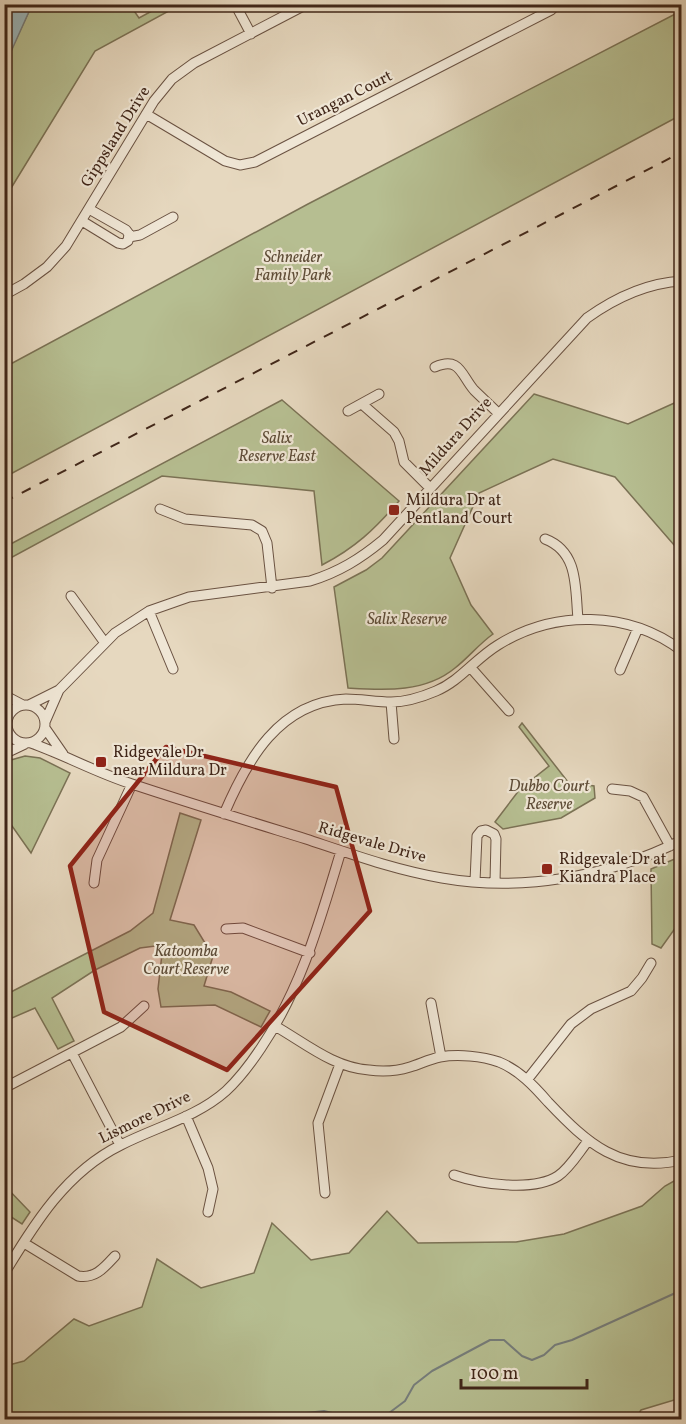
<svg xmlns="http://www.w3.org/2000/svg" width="686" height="1424" viewBox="0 0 686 1424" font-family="Vollkorn,serif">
  <rect width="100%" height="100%" fill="#e6d8bf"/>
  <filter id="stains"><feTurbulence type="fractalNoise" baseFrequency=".00333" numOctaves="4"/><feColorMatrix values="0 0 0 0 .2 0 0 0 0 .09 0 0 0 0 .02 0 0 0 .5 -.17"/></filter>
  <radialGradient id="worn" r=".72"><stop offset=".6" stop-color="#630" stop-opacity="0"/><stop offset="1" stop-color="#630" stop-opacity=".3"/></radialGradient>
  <!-- green -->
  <path fill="#b6be91" stroke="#7b7255" stroke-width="1.5" d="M32 5H130L139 18 163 5 167 12 95 51 5 198 4 65Z
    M681 11V115L5 477V367L308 204Z
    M534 394 628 424 681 400V553L615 477 553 459 479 493 450 558 471 605 493 634C479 644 468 658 455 668 425 693 384 690 348 688L334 587 366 570 382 558Z
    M282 400 399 501C375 529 355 548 322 565L314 491 162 476 5 561V547Z
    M522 723 568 782 594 786 595 798 561 818 503 829 495 822 520 789 549 766 519 727Z
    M25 756 40 758 70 773 31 853 5 816V765L11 760Z
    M180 813 201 820 170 920 194 925 213 956 204 986 231 992 270 1011 261 1027 215 1005 161 1007 158 989 163 945 140 948 95 970 52 998 74 1041 58 1049 35 1008 5 1021V995L130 931 153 913Z
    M677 858 681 870V920L661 948 652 944 651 869Z
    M681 1177V1398L641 1410 635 1419H5V1366L24 1361 74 1319 89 1326 142 1307 157 1259 201 1288 254 1273 272 1223 311 1260 349 1253 387 1211 418 1243 516 1242 564 1234 642 1206 665 1186Z
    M5 1186 30 1212 22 1224 5 1213Z"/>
  <!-- water -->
  <path fill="#9ab7bc" stroke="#767d7b" stroke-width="1.5" d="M5 4 32 5 5 65 4 5Z"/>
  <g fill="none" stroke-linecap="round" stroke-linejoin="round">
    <!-- stream -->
    <path stroke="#767d7b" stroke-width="2" d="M271 1420 289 1415 324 1411 359 1420
      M373 1420 385 1416 405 1401 414 1385 432 1371 490 1340H504L522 1356 532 1360 544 1355 555 1345 572 1340 682 1290"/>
    <defs>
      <path id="minor" d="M235 4 251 34
        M146 114 225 161 240 165 255 162 551 10 557 4
        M82 221 118 243 123 244 128 241 129 234 126 230 89 209
        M129 237 140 235 173 217
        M4 295 24 284 47 267 66 246 154 101 172 79 194 63 307 4
        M435 367C460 356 461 375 474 390 482 398 490 405 498 413
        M362 404 394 432 399 441 404 462 430 488
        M348 411 379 394
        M160 509 185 519 252 525 262 531 267 543 272 588
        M545 539C579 552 575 588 578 619
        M71 596 105 643
        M149 611 173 669
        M471 668 509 711
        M620 670 638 628
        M4 695 23 705
        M391 702 394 739
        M7 724a19 19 0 1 1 38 0a19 19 0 1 1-38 0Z
        M29 705 59 690 115 633 149 611 189 597 310 581C339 572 360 559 383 540L587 318C615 298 646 283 682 281
        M45 722 59 690
        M45 728 63 754
        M31 743C65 755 97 773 132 784 189 803 248 821 306 839 351 854 395 870 442 878 522 892 609 877 682 840
        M4 754 25 744
        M612 789 630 791 643 797 670 846
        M224 814C247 760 279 702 346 699 361 699 376 702 391 702 406 702 422 697 436 691 460 681 475 659 498 645 554 610 628 610 682 651
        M475 881 477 836 481 831 486 830 494 834 496 839 495 882
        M94 883 97 860 132 784
        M226 929 243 928 310 953
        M431 1003 441 1057
        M275 1026C305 1043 334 1068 369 1070 382 1072 397 1071 410 1067 420 1064 430 1059 440 1057 458 1054 482 1056 499 1062 519 1070 534 1086 548 1102 587 1143 620 1174 682 1160
        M72 1053 120 1145
        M527 1080 571 1024 591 1009 631 991 642 978 651 963
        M4 1088 121 1027 144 1006
        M186 1116 208 1168 213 1189 208 1212
        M454 1175C480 1184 533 1192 558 1176 570 1168 579 1152 588 1141
        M325 1193 318 1123 340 1064
        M24 1243 78 1276C95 1279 104 1268 115 1256
        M4 1274C35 1223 66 1172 121 1145 156 1127 197 1117 226 1091 240 1078 251 1063 261 1048 302 987 320 920 341 851"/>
    </defs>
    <!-- minor casing -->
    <use href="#minor" stroke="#6a5242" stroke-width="11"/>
    <!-- minor -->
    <use href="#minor" stroke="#efe6d5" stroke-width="9"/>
    <!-- rail -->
    <path stroke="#402619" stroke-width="2" stroke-dasharray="10 10" stroke-linecap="butt" d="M4 502 682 152"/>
  </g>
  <!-- marked area -->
  <path fill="#8f2418" fill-opacity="0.2" stroke="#8f2418" stroke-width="4.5" stroke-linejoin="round" d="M166 747 336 787 370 911 227 1070 104 1012 70 866Z"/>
  <!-- markers -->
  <g fill="#8f2418" stroke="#efe6d5" stroke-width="2">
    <rect x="388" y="504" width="12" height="12" rx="3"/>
    <rect x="95" y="756" width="12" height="12" rx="3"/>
    <rect x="541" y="863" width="12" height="12" rx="3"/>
  </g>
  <g text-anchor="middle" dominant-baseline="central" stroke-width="4.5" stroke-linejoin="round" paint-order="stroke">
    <!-- street labels -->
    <g font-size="16" fill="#402619" stroke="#efe6d5">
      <text transform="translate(345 99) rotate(-27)">Urangan Court</text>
      <text transform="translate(116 137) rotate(-58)">Gippsland Drive</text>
      <text transform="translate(456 437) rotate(-48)">Mildura Drive</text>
      <text transform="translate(372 843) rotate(16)">Ridgevale Drive</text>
      <text transform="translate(145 1118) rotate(-26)">Lismore Drive</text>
    </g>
    <!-- park labels -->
    <g font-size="16" font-style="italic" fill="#5e4c37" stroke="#efe6d5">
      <text x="293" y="258">Schneider<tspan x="293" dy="18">Family Park</tspan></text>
      <text x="277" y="439">Salix<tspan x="277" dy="18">Reserve East</tspan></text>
      <text x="407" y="620">Salix Reserve</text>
      <text x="549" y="787">Dubbo Court<tspan x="549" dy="18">Reserve</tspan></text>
      <text x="186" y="952">Katoomba<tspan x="186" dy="18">Court Reserve</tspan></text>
    </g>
    <!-- poi labels -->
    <g font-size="16" fill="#402619" stroke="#efe6d5" text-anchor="start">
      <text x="406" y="501">Mildura Dr at<tspan x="406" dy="18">Pentland Court</tspan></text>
      <text x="113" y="753">Ridgevale Dr<tspan x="113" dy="18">near Mildura Dr</tspan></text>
      <text x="559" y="860">Ridgevale Dr at<tspan x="559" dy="18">Kiandra Place</tspan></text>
    </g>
  </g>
  <!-- margin -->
  <rect width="686" height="1424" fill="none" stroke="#e6d8bf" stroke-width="24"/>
  <rect x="6" y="6" width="674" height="1412" fill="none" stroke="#402619" stroke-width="3"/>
  <rect x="12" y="12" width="662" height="1400" fill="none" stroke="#402619" stroke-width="1.5"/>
  <!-- scale -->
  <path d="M461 1379v9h126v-9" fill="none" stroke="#402619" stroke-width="3"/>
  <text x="470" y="1379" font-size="18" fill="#402619" stroke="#efe6d5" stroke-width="4.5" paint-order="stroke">100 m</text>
  <rect width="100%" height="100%" filter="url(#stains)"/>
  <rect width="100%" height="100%" fill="url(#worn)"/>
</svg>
